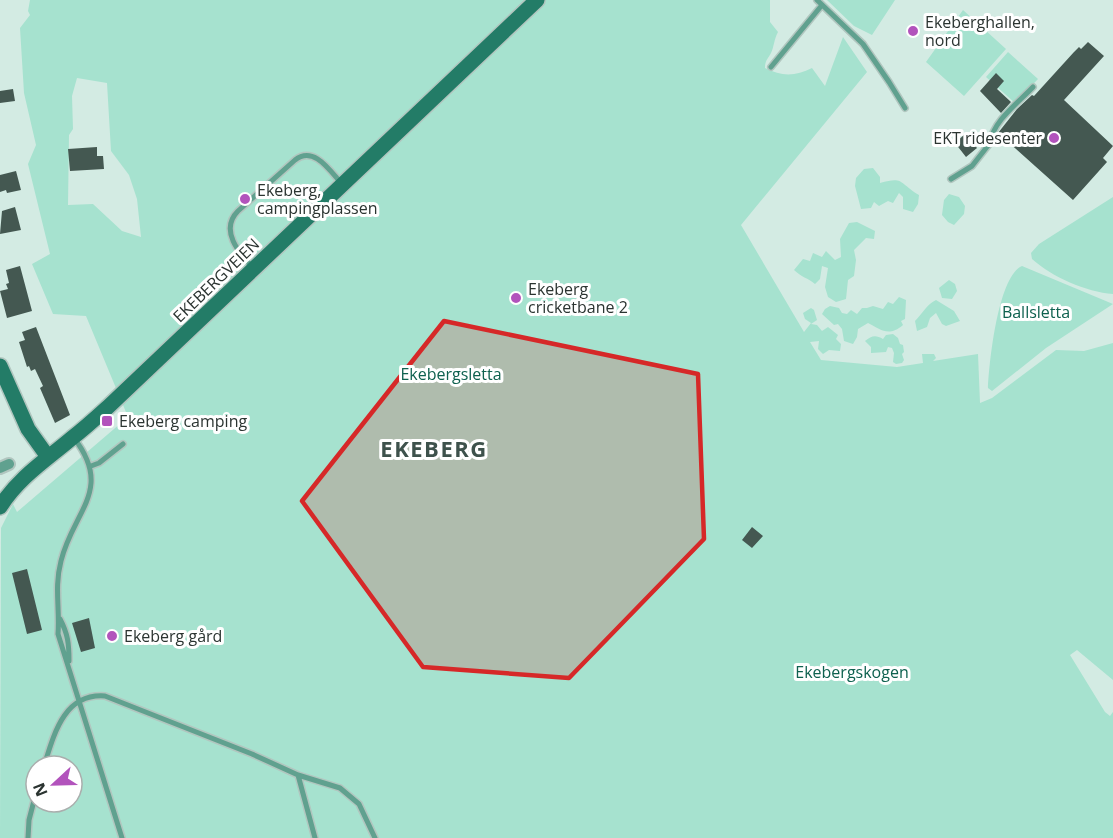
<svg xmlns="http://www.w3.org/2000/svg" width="1113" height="838" viewBox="0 0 1113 838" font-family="'Open Sans',sans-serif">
  <rect width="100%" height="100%" fill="#d3ebe3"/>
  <!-- green -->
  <path fill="#a6e2cf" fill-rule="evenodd" d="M30 0H770V22L778 32C774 39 774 47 771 53 768 59 765 60 765 68 782 77 796 76 812 68L825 86 843 37 867 72 741 225 804 332 811 323 805 319 803 313 811 308 814 310 817 320 811 324 817 325 822 331 828 327 838 335 836 339 841 344 840 351 829 350 823 354 818 349 819 341 810 342 821 360 897 367 923 363 922 354H934L936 358 933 361 978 354 980 403 992 398 1056 350 1084 351 1113 343V680L1077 650 1070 655 1105 712 1110 716 1113 712V838H0L1 528 13 504 17 512 128 417 86 316 53 314 32 264 50 254 28 164 36 145 24 93 20 28 30 15 28 11ZM77 78 107 83 111 151 129 175 137 199 141 237 122 231 93 204 68 205 69 135 73 129 72 96ZM36 766H72V802H36Z
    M827 0H895L872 35 854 26Z
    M963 10 1006 49 964 96 926 62Z
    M1008 52 1038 79 1015 103 986 77Z
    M873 168 880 177V183C904 176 899 183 919 195L918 204 913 212 903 209V197L899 193 893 203 888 201 879 206 874 202 871 208 861 209 855 186 856 178 864 169Z
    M949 194 959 197 965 206 964 214 954 225 948 222 942 215 944 200Z
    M1113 197V294C1086 292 1052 277 1032 259L1031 253 1039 244Z
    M857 222 875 231 874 239 866 238 854 250 856 260 854 276 848 280 846 299 836 302 828 297 825 287 828 268 822 266 820 279 815 284C808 278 801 277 794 270L803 259 810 261 813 253 822 257 826 251 835 260 841 257 840 239 849 223Z
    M1022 266 1113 304 1046 348 992 391 988 388C989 363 998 276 1022 266Z
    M949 280 955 284 957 291 952 299 942 298 939 288Z
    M899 297 906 300 905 319 901 321 903 325C889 337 881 330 868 323L858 329 857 337 853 344 844 341 842 329 838 324 834 325 822 314 825 309 830 306 839 308 842 313 847 314 851 310 857 314 862 308H867L873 306 883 309 888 302 893 304Z
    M936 300 954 311 960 321 946 326 942 324 936 313 930 318 927 327 917 331 915 321C923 313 926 305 936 300Z
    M893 334 898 338 900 344 903 345 904 352 902 354 904 360 902 363 896 364 893 362 894 353 892 348 888 347 886 352 871 353V347L865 341C872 335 876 335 883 339L886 335Z"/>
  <!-- building -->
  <path fill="#445851" d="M1088 42 1104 56 1064 100 1113 146 1103 158 1107 162 1073 200 998 133 1017 109 1032 95 1034 96 1074 52 1079 47 1081 49Z
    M996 73 1004 81 997 89 1011 102 1001 113 980 91Z
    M13 89 15 101 0 103V91Z
    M965 134 977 148 966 157 955 143Z
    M97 147V156H103L104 169 70 171 68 149Z
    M16 171 21 190 7 193 6 190 0 192V175Z
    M15 207 21 230 0 234 2 211Z
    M20 266 32 311 7 318 0 291 8 289 6 284 9 283 6 270Z
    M36 327 70 415 55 423 40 388 43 386 35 369 31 371 29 366 27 367 19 342 25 340 22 332Z
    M752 527 763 536 752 548 742 540Z
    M27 569 42 630 27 634 12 573Z
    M89 618 95 648 81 652 72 623Z"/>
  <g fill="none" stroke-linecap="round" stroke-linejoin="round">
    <defs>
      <path id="lane" d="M817 0 863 44 889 82 905 108
        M771 67 822 5
        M990 143C993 121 1018 103 1033 87
        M951 179 972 166 990 143 998 138
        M253 268C239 253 219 230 238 211L295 160C314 145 330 171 342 184
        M74 438C114 490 73 511 61 561 54 588 60 608 58 634L122 838
        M91 466 99 463 123 444
        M60 619C68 634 69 644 69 661
        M44 766C54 734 64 693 105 696L252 754 298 775 340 788 359 804 375 838
        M298 775 315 838
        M28 838 29 820 36 793"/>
      <path id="street" d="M0 468 9 464"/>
      <path id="secondary" d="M0 366 28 429 48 457
        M0 507C19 477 46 460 72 438 85 428 97 417 108 407L537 0"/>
    </defs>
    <!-- lane casing -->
    <use href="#lane" stroke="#b1c6bf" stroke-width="8"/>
    <!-- street casing -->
    <use href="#street" stroke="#b1c6bf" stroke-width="14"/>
    <!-- secondary casing -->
    <use href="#secondary" stroke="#b1c6bf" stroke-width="18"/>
    <!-- lane -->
    <use href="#lane" stroke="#60a18f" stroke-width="5"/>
    <!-- street -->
    <use href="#street" stroke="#60a18f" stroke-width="10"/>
    <!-- secondary -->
    <use href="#secondary" stroke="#237c67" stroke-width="15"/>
  </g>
  <!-- marked area -->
  <path fill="#d62828" fill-opacity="0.2" stroke="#d62828" stroke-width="4.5" stroke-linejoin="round" d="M444 321 698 374 704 539 569 678 423 667 302 501Z"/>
  <!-- markers -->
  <g fill="#b253bc" stroke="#fff" stroke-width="2">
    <circle cx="913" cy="31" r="6"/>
    <circle cx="1054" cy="138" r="6"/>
    <circle cx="245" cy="199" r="6"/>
    <circle cx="516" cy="298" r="6"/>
    <rect x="101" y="415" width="12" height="12" rx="3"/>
    <circle cx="112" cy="636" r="6"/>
  </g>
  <g text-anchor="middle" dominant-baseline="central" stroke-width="6" stroke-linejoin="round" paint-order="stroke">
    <!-- poi labels -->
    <g font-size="16" fill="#2b3431" stroke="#fff" text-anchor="start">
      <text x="925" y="22">Ekeberghallen,<tspan x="925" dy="18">nord</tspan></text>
      <text x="1042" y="138" text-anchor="end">EKT ridesenter</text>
      <text x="257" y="190">Ekeberg,<tspan x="257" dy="18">campingplassen</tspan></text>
      <text x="528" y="289">Ekeberg<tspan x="528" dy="18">cricketbane 2</tspan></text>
      <text x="119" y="421">Ekeberg camping</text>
      <text x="124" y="636">Ekeberg gård</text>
    </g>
    <!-- street labels -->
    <g font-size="16" fill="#2b3431" stroke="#fff">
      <text transform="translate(216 280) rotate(-44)">EKEBERGVEIEN</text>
    </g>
    <!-- park labels -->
    <g font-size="16" fill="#0e614f" stroke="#fff">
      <text x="1036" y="312">Ballsletta</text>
      <text x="451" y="374">Ekebergsletta</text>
      <text x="852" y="672">Ekebergskogen</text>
    </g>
    <!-- district labels -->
    <g font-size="22" font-weight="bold" letter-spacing="1.5" fill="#3e524c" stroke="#fff">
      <text x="434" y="448">EKEBERG</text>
    </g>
  </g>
  <!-- north arrow -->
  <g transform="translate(54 784) rotate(248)"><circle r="28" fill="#ffffff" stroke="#aaaead" stroke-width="1.5"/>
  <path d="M0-4.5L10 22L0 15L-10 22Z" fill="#b253bc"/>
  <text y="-9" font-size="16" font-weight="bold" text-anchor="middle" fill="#2b3431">N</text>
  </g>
</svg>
